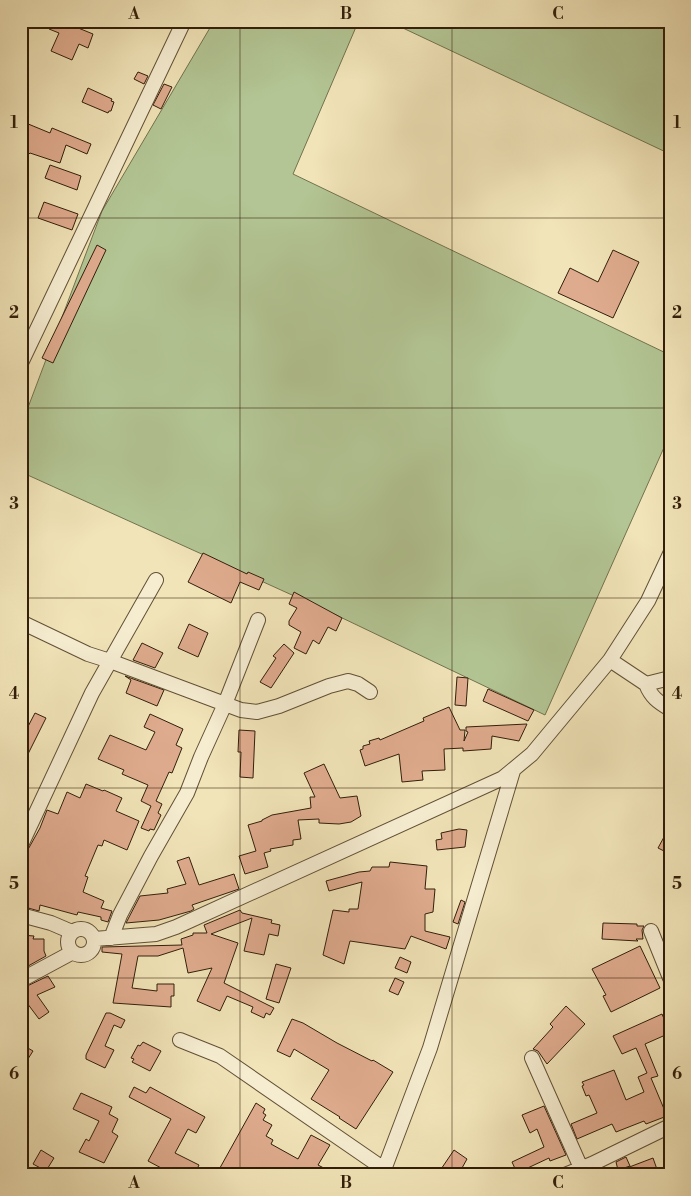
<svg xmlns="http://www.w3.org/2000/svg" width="691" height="1196" viewBox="0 0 691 1196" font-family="'Libre Bodoni',serif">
  <rect width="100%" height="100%" fill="#f1e4b8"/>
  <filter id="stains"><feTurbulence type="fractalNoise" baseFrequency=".004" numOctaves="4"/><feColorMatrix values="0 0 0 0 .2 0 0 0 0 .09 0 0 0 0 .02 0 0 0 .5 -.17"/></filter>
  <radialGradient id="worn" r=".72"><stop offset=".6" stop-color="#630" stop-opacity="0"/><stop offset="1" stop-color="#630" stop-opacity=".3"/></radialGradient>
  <!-- green -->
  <path fill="#b3c594" stroke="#72724f" d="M214 21H369L356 27 293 174 670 355V434L545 715 336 615 21 472V426L102 211Z
    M388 21H670V154Z"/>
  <!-- building -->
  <path fill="#dfab8e" stroke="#321e0a" d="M53 21H61L93 34 88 48 79 44 72 60 51 51 59 33 49 29Z
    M138 72 148 76 144 84 134 79Z
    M164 84 172 87 161 109 153 105Z
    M88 88 112 99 111 101 114 102 111 111H109L108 113 82 102Z
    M21 121 50 133 52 128 91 144 87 154 66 145 60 163 30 153 29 154 21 151Z
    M50 165 81 176 77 190 45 178Z
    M44 202 78 214 72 230 38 218Z
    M97 245 106 250 53 363 42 358Z
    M613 250 639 262 613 318 558 293 570 268 598 282Z
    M203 553 247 574 248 572 264 579 259 590 240 582 231 603 188 582Z
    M294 592 342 618 336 631 328 627 319 644 313 640 306 654 294 648 301 632 289 625V621L297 608 289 604Z
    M189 624 208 633 198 657 178 648Z
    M142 643 163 653 155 668 133 660Z
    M284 644 294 653 271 688 260 682 276 658 273 656Z
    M125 676 164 690 157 706 126 693 131 680Z
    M457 677 468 678 466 706 455 705Z
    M488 689 534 710 528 721 483 701Z
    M449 707 460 730H465L464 741 468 732 466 731V727L527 724 519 741 492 736 491 749 463 751V748L444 749 445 770 422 771 423 780 402 782 399 754 365 766 360 750 363 749V746L370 744 369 741 379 738 380 740 424 721 423 718Z
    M35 713 46 718 21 768V740Z
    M150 714 183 729 176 745 182 748 172 773 169 772 156 801 162 804 158 813 161 815 154 830 150 829 149 831 141 828 151 806 141 801 148 785 122 774 124 770 98 759 110 735 146 750 155 732 144 727Z
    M239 730 255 731 253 778 240 777 241 752H238Z
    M324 764 340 798 357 796 361 816 351 822 339 824 319 823V819L298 820 301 839 293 840V845L270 849 271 851 264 853 268 867 245 874 239 856 256 851 248 825 262 821V820L272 815 311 808 310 797H315L304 773Z
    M86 784 103 791 104 790 122 798 116 811 139 821 127 850 104 840 102 846 98 845 85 876 88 877 83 892 104 901 101 908 112 911 108 922 101 920V917L78 912 77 915 40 905 39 911 21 906V862L40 828 47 810 58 814 67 792 80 798Z
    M670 826V854L658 848Z
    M459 829 467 830 465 847 437 850 436 840 442 839 441 833Z
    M189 857 199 885 234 874 239 889 192 905 194 909 191 911 159 920 126 923 140 896 168 893 167 889 186 884 177 861Z
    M390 862 427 866 425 889H435L433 912 425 914V931L450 937 446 949 411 936 405 949 350 941 344 964 323 955 333 910 349 912V909H358L362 882 329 891 326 881 359 872 370 871 372 867H389Z
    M461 900 465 902 458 924 453 922Z
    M240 910 242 913 272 920 271 923 280 925 278 936 269 934 264 955 244 951 252 918 211 934 238 943 224 983 274 1008 270 1015 266 1013 264 1018 251 1012 253 1007 227 996 220 1011 197 1001 212 968 188 973 183 948 158 956H138L132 988 157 991V984H174V996H171V1007L113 1003 122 954 102 952V947L182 945 181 939 193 935V933H207L204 925Z
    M603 923 637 924V926H644L642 930 643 939H636L638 941 602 939Z
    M21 935 34 936 33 939H44V951L46 956 21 970Z
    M640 946 660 988 611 1012 603 996 606 995 592 969Z
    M400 957 411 962 407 973 395 968Z
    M276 964 291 968 279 1003 266 999Z
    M48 976 55 987 37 995 49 1012 39 1019 21 995V989Z
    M395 978 404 982 398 995 389 991Z
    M566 1006 585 1024 547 1064 538 1051 533 1049 553 1027 550 1024Z
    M106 1013H110L125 1020 121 1028 114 1025 105 1046 114 1050 105 1068 86 1059V1055Z
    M662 1014 670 1033 645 1044 658 1076 651 1078 667 1116 646 1124 644 1121 616 1132 612 1124 577 1139 571 1124 597 1113 589 1095 586 1096 582 1086 584 1085 582 1082 614 1070 626 1100 644 1092 638 1077 647 1073 636 1048 622 1054 613 1036Z
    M292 1019 303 1023 337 1043 372 1061 373 1060 393 1072 356 1129 339 1118 340 1117 311 1099 329 1070 294 1049 290 1057 277 1051Z
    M143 1042 161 1051 150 1071 132 1062 134 1059 131 1058 138 1045 140 1046Z
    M21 1044 33 1051 21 1070Z
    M134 1087 146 1093 150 1087 205 1117 196 1133 188 1129 175 1153 199 1165 194 1175H179L166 1169 165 1170 148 1161 171 1119 129 1097Z
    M81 1093 112 1107 109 1114 118 1119 112 1132 118 1136 104 1163 79 1152 86 1139 89 1141 99 1121 73 1109Z
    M256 1103 265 1109 263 1113 266 1115 263 1120 272 1125 266 1136 273 1140 271 1144 298 1159 311 1135 330 1145 318 1165 337 1175H216Z
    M544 1106 566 1155 550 1161 549 1158 517 1173 512 1162 544 1147 537 1129 530 1133 522 1115Z
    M41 1150 54 1158 46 1171 33 1164Z
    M454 1150 467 1159 462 1168 472 1175H437Z
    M626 1157 630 1166 618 1170 616 1162Z
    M653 1158 659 1175H612L611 1174Z"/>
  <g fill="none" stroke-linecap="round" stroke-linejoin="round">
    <defs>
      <path id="street" d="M21 363 184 21
        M21 622 88 654 110 661 241 710 257 712 279 706 329 686 348 681 358 684 370 692
        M610 660 646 684 670 678
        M646 684C651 697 658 702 670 709
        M21 845 92 693 156 580
        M21 915 51 923 72 932
        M68 942a13 13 0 1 1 26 0a13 13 0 1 1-26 0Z
        M651 931 670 978
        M111 938 120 915 151 856 187 793 201 757 225 704 258 620
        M94 939 156 934 176 927 503 778 532 754 610 660 648 601 670 554
        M21 980 73 952
        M180 1040 220 1056 384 1169 389 1175
        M532 1058 581 1168
        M382 1175 430 1048 513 771
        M565 1175 592 1164 670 1126"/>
    </defs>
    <!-- street casing -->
    <use href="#street" stroke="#625036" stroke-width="16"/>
    <!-- street -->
    <use href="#street" stroke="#f6edd1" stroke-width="14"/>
  </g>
  <!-- grid -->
  <path fill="none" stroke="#321e0a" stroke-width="1" stroke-opacity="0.55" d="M240 21V1175M452 21V1175M21 218H670M21 408H670M21 598H670M21 788H670M21 978H670"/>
  <!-- margin -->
  <rect width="691" height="1196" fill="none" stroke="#f1e4b8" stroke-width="55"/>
  <rect x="28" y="28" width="636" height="1140" fill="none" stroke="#321e0a" stroke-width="2"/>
  <g font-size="16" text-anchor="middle" font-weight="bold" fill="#321e0a">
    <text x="134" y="19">A</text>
    <text x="346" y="19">B</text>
    <text x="558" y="19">C</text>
    <text x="14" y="128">1</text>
    <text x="677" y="128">1</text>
    <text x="14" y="318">2</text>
    <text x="677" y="318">2</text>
    <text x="14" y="509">3</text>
    <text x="677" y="509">3</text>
    <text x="14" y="699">4</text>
    <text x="677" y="699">4</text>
    <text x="14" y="889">5</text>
    <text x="677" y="889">5</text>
    <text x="14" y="1079">6</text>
    <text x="677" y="1079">6</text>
    <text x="134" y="1188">A</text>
    <text x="346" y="1188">B</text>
    <text x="558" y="1188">C</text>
  </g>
  <rect width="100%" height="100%" filter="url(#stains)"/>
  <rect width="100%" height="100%" fill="url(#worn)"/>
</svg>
